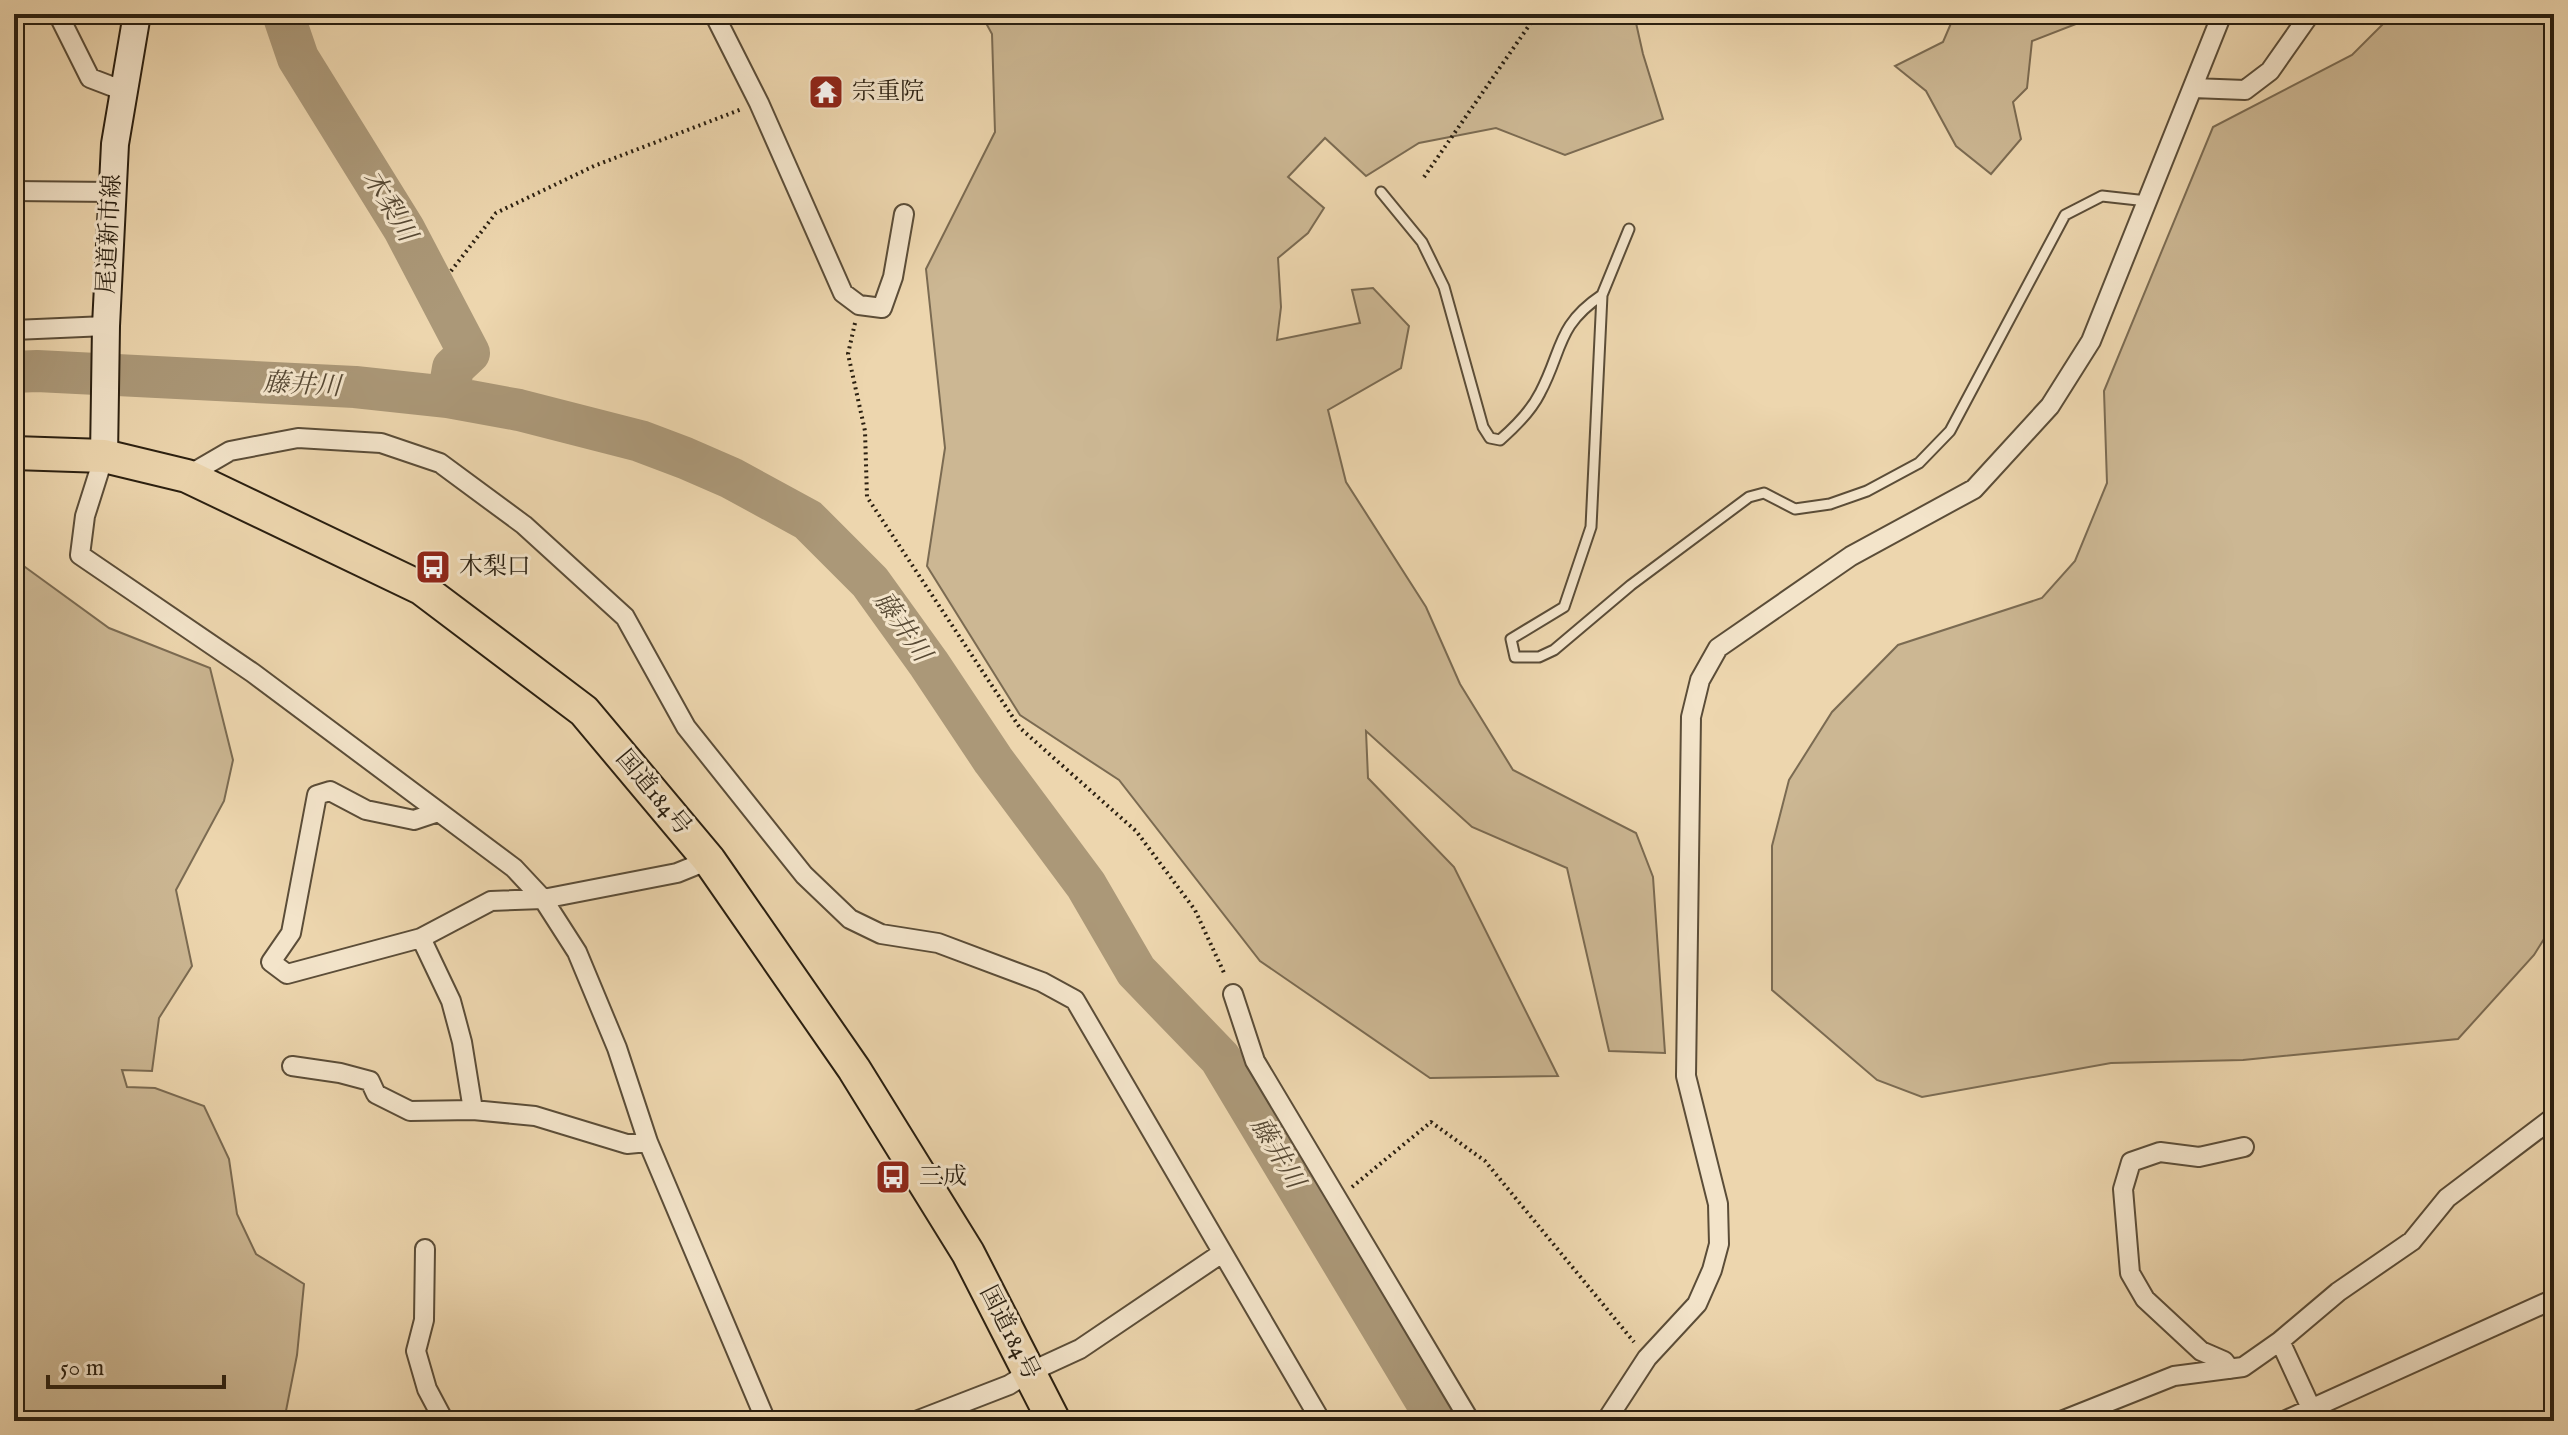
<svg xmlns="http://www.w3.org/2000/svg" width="2568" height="1435" viewBox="0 0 2568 1435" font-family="'IM FELL English','Noto Serif JP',serif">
  <rect width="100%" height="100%" fill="#edd6ae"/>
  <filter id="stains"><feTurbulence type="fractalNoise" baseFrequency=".0025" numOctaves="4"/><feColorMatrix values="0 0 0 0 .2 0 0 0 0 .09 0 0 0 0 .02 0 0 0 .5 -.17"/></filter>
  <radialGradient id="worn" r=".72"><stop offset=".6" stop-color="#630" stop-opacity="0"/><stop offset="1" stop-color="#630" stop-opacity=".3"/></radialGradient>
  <!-- green -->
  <path fill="#ccb793" stroke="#7b6b52" stroke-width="2" d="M981 14H1634L1643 54 1663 119 1565 155 1496 128 1419 143 1366 176 1325 138 1288 177 1324 208 1308 233 1278 258 1281 307 1277 340 1360 323 1352 290 1373 288 1409 326 1401 368 1328 410 1346 482 1426 607 1460 684 1513 770 1636 833 1653 877 1665 1053 1609 1051 1567 868 1472 827 1366 731 1368 778 1454 867 1558 1076 1430 1078 1260 961 1119 780 1020 715 927 566 945 448 926 269 995 132 992 34Z
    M1955 14H2079L2076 24 2032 41 2027 88 2013 102 2021 139 1991 174 1956 146 1926 91 1895 66 1943 42Z
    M2393 14H2554V923L2534 955 2458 1039 2243 1060 2111 1063 1922 1097 1877 1080 1772 990V846L1789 780 1832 712 1898 645 2042 598 2075 561 2107 483 2104 391 2213 127 2352 55Z
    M14 559 109 628 210 668 233 760 224 801 176 890 192 966 159 1018 152 1071 122 1070 127 1087 155 1088 204 1106 229 1159 237 1214 256 1254 304 1284 297 1355 284 1421H14Z"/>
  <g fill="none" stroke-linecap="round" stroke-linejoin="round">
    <!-- river -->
    <path stroke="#ab9878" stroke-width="42" d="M283 14 298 58 404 229 469 353 453 368 448 397
      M14 372 37 371 355 387 448 397 519 410 640 441 685 458 731 478 808 520 870 582 929 664 993 760 1086 885 1136 971 1220 1058 1438 1421"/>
    <defs>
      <path id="lane" d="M1381 192 1422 242 1444 287 1483 427 1490 438 1500 440C1515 427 1531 411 1540 393 1563 350 1556 326 1602 295L1591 527 1564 607 1511 639 1515 657H1539L1554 650 1631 585 1749 497 1764 493 1795 509 1830 504 1867 491 1919 463 1950 431 2065 215 2102 196 2147 201
        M1602 295 1629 229"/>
      <path id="street" d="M58 14 90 78 124 91
        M714 14 759 103 843 293 859 305 882 308 893 277 904 214
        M2193 88 2245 90 2270 71 2310 14
        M14 191 112 192
        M14 330 106 326
        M104 456 85 516 80 555 253 673 514 868 543 899 577 952 617 1048 648 1142 766 1421
        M187 476 230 451 298 438 381 443 440 463 524 525 625 617 686 727 804 875 850 919 881 934 938 943 1042 982 1075 1000 1321 1421
        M438 812 414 820 366 810 330 791 317 795 291 933 271 962 287 974 421 938 491 901 543 899 677 873 709 860
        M421 938 451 1001 462 1042 473 1110
        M1233 994 1255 1061 1470 1421
        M292 1066 340 1073 370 1081 376 1094 410 1111 473 1110 535 1116 627 1144 648 1142
        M425 1249 424 1320 416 1351 427 1389 444 1421
        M2280 1341 2317 1421
        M2230 1369 2224 1361 2201 1351 2145 1299 2130 1273 2123 1189 2131 1162 2160 1152 2199 1157 2244 1147
        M916 1421 1009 1385 1030 1372 1080 1349 1222 1253
        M1606 1421 1647 1358 1697 1304 1712 1270 1719 1244 1718 1204 1686 1076 1691 717 1700 680 1718 648 1851 556 1974 489 2050 406 2091 341 2222 14
        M2061 1421 2174 1376 2243 1367 2280 1341 2338 1292 2412 1241 2447 1198 2554 1117
        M2284 1421 2554 1299"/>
      <path id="secondary" d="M104 456 106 326 115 144 137 14"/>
      <path id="highway" d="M14 453 104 456 187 476 421 588 584 711 709 860 854 1069 968 1253 1054 1421"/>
    </defs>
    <!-- lane casing -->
    <use href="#lane" stroke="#5b4d38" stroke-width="13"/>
    <!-- street casing -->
    <use href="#street" stroke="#5b4d38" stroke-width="22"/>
    <!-- secondary casing -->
    <use href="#secondary" stroke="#2a1f10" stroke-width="30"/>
    <!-- highway casing -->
    <use href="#highway" stroke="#2a1f10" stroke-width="36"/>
    <!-- path -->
    <path stroke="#2a1f10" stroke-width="4" stroke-dasharray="2 4" stroke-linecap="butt" d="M1424 177 1537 14
      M451 271 496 213 594 166 742 109
      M855 323 848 354 865 431 867 497 1020 728 1136 831 1195 910 1225 975
      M1352 1187 1431 1122 1485 1161 1634 1342"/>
    <!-- lane -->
    <use href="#lane" stroke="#f3e4ca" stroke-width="9"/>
    <!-- street -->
    <use href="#street" stroke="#f3e4ca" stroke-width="18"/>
    <!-- secondary -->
    <use href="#secondary" stroke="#f3e4ca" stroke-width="26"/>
    <!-- highway -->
    <use href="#highway" stroke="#edd6ae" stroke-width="32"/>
  </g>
  <!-- icons -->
  <defs>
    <symbol id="temple-square" viewBox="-11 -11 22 22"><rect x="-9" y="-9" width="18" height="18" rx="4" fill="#8f2418" stroke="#f3e4ca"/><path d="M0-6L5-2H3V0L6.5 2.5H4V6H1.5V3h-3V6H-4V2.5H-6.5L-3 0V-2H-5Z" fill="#fff"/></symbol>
    <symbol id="bus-square" viewBox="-11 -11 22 22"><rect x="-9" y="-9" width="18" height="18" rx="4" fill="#8f2418" stroke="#f3e4ca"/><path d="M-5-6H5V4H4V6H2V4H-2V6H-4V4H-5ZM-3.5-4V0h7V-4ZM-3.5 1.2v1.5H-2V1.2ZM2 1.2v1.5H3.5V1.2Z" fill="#fff"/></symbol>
  </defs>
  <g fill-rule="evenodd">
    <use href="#temple-square" x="806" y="72" width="40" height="40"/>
    <use href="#bus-square" x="413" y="547" width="40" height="40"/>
    <use href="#bus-square" x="873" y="1157" width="40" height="40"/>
  </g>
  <g text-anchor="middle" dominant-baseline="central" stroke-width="6" stroke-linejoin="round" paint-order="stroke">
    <!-- poi labels -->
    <g font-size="24" fill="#2a1f10" stroke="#f3e4ca" text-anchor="start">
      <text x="852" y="92">宗重院</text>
      <text x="459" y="567">木梨口</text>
      <text x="919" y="1177">三成</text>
    </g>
    <!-- street labels -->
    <g font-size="24" fill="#2a1f10" stroke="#f3e4ca">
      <text transform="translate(110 234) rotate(-87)">尾道新市線</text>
      <text transform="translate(653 793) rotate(50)">国道184号</text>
      <text transform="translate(1009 1333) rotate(63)">国道184号</text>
    </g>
    <!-- water labels -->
    <g font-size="26" font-style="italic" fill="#574934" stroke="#f3e4ca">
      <text transform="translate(389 206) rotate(59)">木梨川</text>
      <text transform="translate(302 385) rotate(3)">藤井川</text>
      <text transform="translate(902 627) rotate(55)">藤井川</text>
      <text transform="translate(1277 1153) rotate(59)">藤井川</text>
    </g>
  </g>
  <!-- margin -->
  <rect width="2568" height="1435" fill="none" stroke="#edd6ae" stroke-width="48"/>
  <rect x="16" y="16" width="2536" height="1403" fill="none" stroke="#2a1f10" stroke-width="4"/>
  <rect x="24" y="24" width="2520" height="1387" fill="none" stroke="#2a1f10" stroke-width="2"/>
  <!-- scale -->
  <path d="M48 1375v12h176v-12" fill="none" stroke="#2a1f10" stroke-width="4"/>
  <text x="60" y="1375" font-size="24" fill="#2a1f10" stroke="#f3e4ca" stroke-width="6" paint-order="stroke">50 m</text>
  <rect width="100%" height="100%" filter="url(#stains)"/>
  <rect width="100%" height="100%" fill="url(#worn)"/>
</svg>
